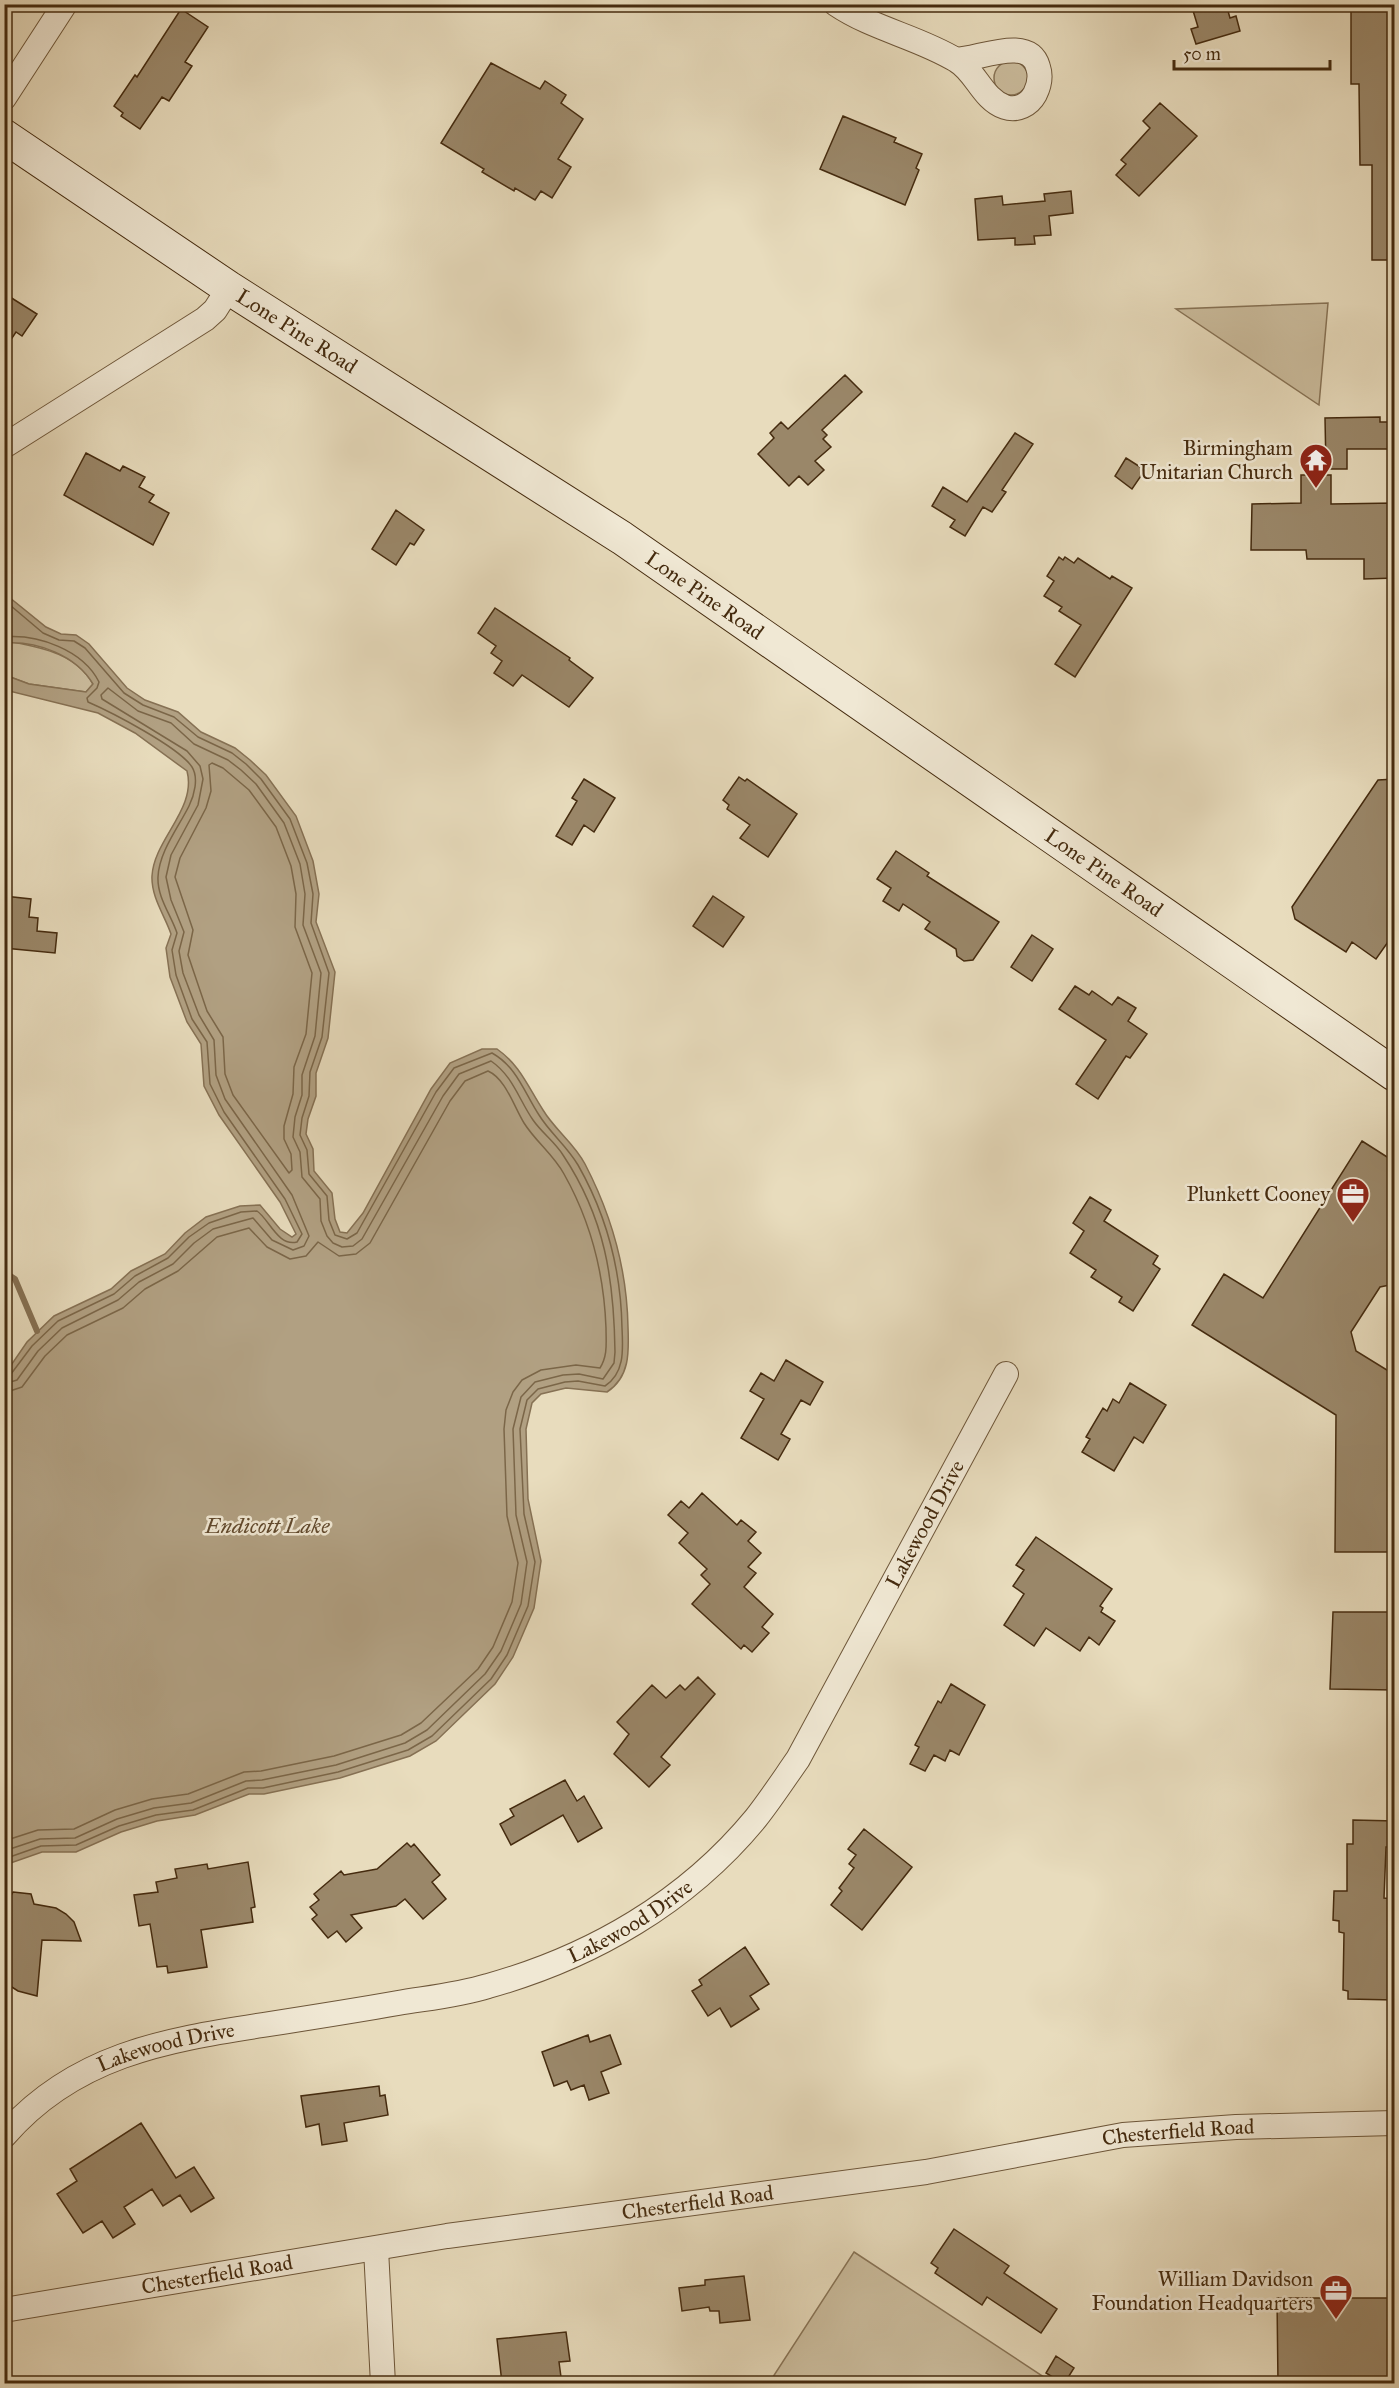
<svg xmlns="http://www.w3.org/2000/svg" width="1399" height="2388" viewBox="0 0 1399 2388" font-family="'IM FELL Great Primer',serif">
  <rect width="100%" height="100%" fill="#e8dcbd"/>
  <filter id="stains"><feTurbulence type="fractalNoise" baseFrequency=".00333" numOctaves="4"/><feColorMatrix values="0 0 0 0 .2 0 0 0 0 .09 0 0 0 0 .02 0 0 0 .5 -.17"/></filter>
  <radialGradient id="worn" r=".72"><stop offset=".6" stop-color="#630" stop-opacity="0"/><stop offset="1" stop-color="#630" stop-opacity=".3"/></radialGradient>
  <!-- green -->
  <path fill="#ccbe9f" stroke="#887457" stroke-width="1.5" d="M994 78a17 17 0 1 1 34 0a17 17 0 1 1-34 0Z
    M1328 303 1319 405 1176 309Z
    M13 642C45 648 76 655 93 684L86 692 29 684 5 675V643Z
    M854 2252 1053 2383H769Z"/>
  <!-- water -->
  <path fill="#b1a082" stroke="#867154" stroke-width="1.5" d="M4 593 46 627 61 634 76 635 89 644 127 688 145 700 178 712 201 732 235 748 250 760 266 775 296 816 313 861 319 894 316 922 335 972 328 1038 316 1073V1096L308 1119 306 1134 313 1149 314 1171 332 1193 335 1219 340 1232 347 1233 363 1213 431 1089 450 1063 482 1049H497C520 1065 528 1087 543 1110 555 1130 574 1143 585 1164 612 1216 627 1268 628 1327 629 1352 630 1377 607 1392L566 1388 541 1394 532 1403 526 1429 528 1499 541 1561 534 1608 513 1657 495 1684 436 1741 410 1756 340 1778 264 1794H249L195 1815 157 1821 121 1832 76 1852H42L5 1865V1374L27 1342 54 1316 111 1289 131 1271 165 1254 185 1233 206 1217 240 1206 260 1205 280 1229 292 1237 296 1234 280 1202 219 1115 204 1086 201 1044 187 1022 170 977 166 948 171 934C165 916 151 897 152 876 154 839 197 809 187 771L135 733 98 713 5 690V675L29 684 86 692 93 684C76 655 37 641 5 643Z"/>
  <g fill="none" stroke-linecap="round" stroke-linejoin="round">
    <!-- shore -->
    <path stroke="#7b6648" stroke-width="1.5" d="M4 600 43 633 59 640 74 641 85 648 124 693 143 705 174 717 198 737 232 753 246 764 261 779 290 819 307 863 313 894 311 923 329 973 322 1037 310 1072 309 1096 302 1118 300 1135 307 1150 309 1174 327 1196 329 1220 335 1235 347 1239 357 1233 436 1092 454 1068 492 1053C517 1067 524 1092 539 1115 550 1133 567 1146 578 1165 607 1216 621 1270 622 1328 623 1349 625 1373 605 1386L578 1381 565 1382 538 1389 527 1400 520 1429 524 1514 535 1562 528 1606 507 1655 491 1679 432 1736 408 1750 338 1772 263 1788H248L193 1810 156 1815 119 1826 76 1845 41 1846 4 1859
      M4 637C38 634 83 650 99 682L97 688 87 698 88 702C111 712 179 747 192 767 199 778 194 796 189 806 178 828 159 852 158 877 157 897 171 915 177 933L172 950 176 975 192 1019 207 1042 210 1084 224 1112 285 1199 302 1234 297 1242C278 1247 269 1219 257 1211L241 1212 209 1223 189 1237 168 1258 135 1276 114 1294 58 1321 32 1346 11 1374 4 1377
      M212 763 223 768 249 790 276 827 291 866 296 894 295 927 312 973 306 1034 294 1067 293 1094 284 1126V1139L291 1154 292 1170 289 1173 233 1095 225 1074 223 1037 207 1011 188 955 193 930 175 877 180 858 206 808 211 791 209 765Z
      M4 1384 17 1380 38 1351 62 1328 118 1300 139 1282 173 1264 194 1243 213 1229 253 1218 272 1240 293 1250 304 1246 309 1236 292 1195 225 1099 216 1075 214 1040 199 1015 183 973 179 951 184 932 171 900 166 877 171 855 198 805 203 779 200 766 187 751 102 699 101 695 108 688 138 711 171 723 194 744 228 760 241 770 256 784 284 823 300 864 305 894 303 925 321 973 315 1036 302 1075V1095L295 1117 293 1137 300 1152 302 1177 320 1199 321 1221 327 1236 333 1243 342 1247 353 1246 362 1239 443 1096 459 1074 491 1061C513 1076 519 1100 533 1120 542 1133 555 1142 563 1155 605 1218 614 1279 615 1352L614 1363 603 1379 579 1374 563 1375 535 1382 521 1397 513 1429 516 1515 527 1562 521 1604 501 1651 485 1674 427 1730 405 1743 336 1765 262 1780 246 1781 191 1803 154 1808 117 1819 75 1838 40 1839 4 1851
      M4 1393 22 1387 45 1356 67 1335 123 1308 145 1289 178 1271 217 1237 249 1228 267 1247 290 1259 306 1256 318 1242 339 1256 356 1254 370 1243 450 1101 465 1081 488 1071C506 1079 514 1107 524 1123 536 1142 553 1154 564 1174 591 1222 604 1273 606 1328 606 1343 608 1355 600 1368L576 1365 541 1370 522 1380 513 1392 506 1410 504 1429 507 1516 518 1563 512 1602 493 1647 478 1669 421 1723 401 1735 334 1756 261 1771 244 1772 188 1794 152 1799 115 1810 74 1829 38 1830 4 1841"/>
    <!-- stream -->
    <path stroke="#867154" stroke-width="6" d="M4 1272 15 1279 37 1331"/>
  </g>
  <!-- building -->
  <path fill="#9a8769" stroke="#452b0f" stroke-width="1.5" d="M1191 4H1226L1230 18 1236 16 1240 31 1196 44 1191 29 1198 27Z
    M181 9 208 27 185 62 192 66 169 101 162 97 140 129 121 116 123 113 114 106 135 75 137 77Z
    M1351 11H1390L1391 14H1395V260H1372V165H1360L1359 84H1351Z
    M491 63 540 89 545 81 566 95 561 103 583 119 558 159 571 167 552 198 541 191 535 200 515 188 514 191 482 172 484 169 441 143Z
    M1160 103 1197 136 1139 196 1116 175 1126 164 1121 160 1150 128 1143 121Z
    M843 116 896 138 894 142 922 154 916 168 919 170 905 205 820 169Z
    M1071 191 1073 213 1049 216 1051 235 1034 236 1035 244 1015 245V238L978 240 975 199 1002 196 1003 205 1045 201 1044 194Z
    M10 297 37 314 22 336 16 332 4 350V305Z
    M845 375 862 392 822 430 827 435 823 439 831 447 815 461 824 470 808 485 799 476 789 486 758 454 774 438 770 433 781 422 788 429Z
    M1380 417V422H1395V449H1347V469H1326L1325 418Z
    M1015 433 1033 444 1002 490 1006 492 992 512 983 507 965 536 950 527 955 520 932 506 943 487 967 502Z
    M86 453 120 471 123 466 145 477 139 487 154 495 149 502 169 513 153 545 64 495Z
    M1126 458 1145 470 1132 489 1115 476Z
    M1301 475H1331V504L1395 503V578L1364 579V559H1307L1306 550H1251L1252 504 1301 503Z
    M396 510 424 530 414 545 410 543 396 565 372 549Z
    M1059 557 1063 560 1065 557 1074 563 1078 558 1110 579 1112 576 1132 588 1075 677 1055 664 1081 625 1059 611 1062 607 1044 596 1054 581 1047 576Z
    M495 608 570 658 569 660 593 678 569 707 522 675 513 686 494 673 502 661 491 653 496 646 478 633Z
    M739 777 745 781 747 779 797 814 768 857 740 838 750 825 727 809 729 805 723 800Z
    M584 779 615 798 594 832 584 825 572 845 556 836 577 801 572 798Z
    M1395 779V932L1376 959 1352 942 1346 952 1295 919 1292 907 1378 780Z
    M896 851 929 873 927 876 999 922 973 960 964 961 957 956 956 949 925 929 930 922 903 904 899 911 883 901 891 888 877 879Z
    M4 896 31 899 29 917 38 918 37 931 57 933 55 953 4 948Z
    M713 896 744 917 723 947 693 926Z
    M1032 935 1053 949 1032 981 1011 967Z
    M1075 986 1089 995 1092 991 1112 1005 1118 997 1136 1008 1128 1021 1147 1034 1130 1058 1126 1056 1098 1099 1076 1084 1106 1040 1059 1009Z
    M1362 1141 1395 1162V1284L1380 1287 1351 1332 1356 1351 1395 1375V1552H1335L1336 1415 1192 1325 1224 1274 1263 1298Z
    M1090 1197 1111 1210 1104 1221 1158 1256 1153 1264 1160 1269 1133 1311 1119 1302 1122 1297 1091 1277 1096 1270 1070 1253 1084 1231 1073 1223Z
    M786 1360 823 1382 810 1405 801 1400 781 1434 790 1439 778 1460 741 1438 764 1399 750 1391 761 1373 774 1381Z
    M1130 1383 1166 1405 1143 1443 1134 1437 1114 1471 1082 1452 1090 1439 1086 1437 1103 1408 1107 1411 1113 1399 1119 1403Z
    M702 1493 737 1525 741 1520 756 1532 748 1541 761 1553 748 1567 756 1573 744 1587 773 1614 762 1627 769 1633 752 1652 744 1645 741 1649 692 1604 710 1584 701 1575 707 1569 679 1543 688 1533 668 1515 681 1501 689 1508Z
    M1036 1537 1112 1589 1100 1606 1103 1608 1101 1612 1115 1621 1099 1645 1089 1637 1080 1651 1046 1628 1034 1646 1004 1625 1024 1594 1013 1586 1024 1570 1016 1565Z
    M1333 1612H1395V1690L1330 1689Z
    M698 1677 715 1694 661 1757 670 1765 649 1787 614 1754 629 1734 617 1722 652 1685 666 1698 680 1685 685 1690Z
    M951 1684 985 1705 959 1755 950 1750 945 1761 934 1755 925 1771 910 1764 919 1747 915 1745 938 1701 941 1703Z
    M565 1780 577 1801 584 1796 602 1828 578 1842 563 1815 511 1845 500 1824 514 1816 510 1809Z
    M1353 1820 1395 1821V1847H1386L1384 1898 1395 1899V2000L1348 1999V1991L1343 1990 1344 1933 1339 1932V1921L1333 1920 1334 1891H1347V1844H1353Z
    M864 1829 912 1867 862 1930 831 1905 842 1891 839 1888 854 1868 849 1864 856 1855 848 1849Z
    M407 1843 411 1847 414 1844 440 1875 432 1882 446 1899 423 1919 405 1899 396 1906 351 1915 362 1928 346 1942 337 1931 328 1938 312 1919 317 1915 310 1907 319 1900 314 1894 341 1871 344 1875 377 1869Z
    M248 1862 255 1907 251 1908 253 1922 201 1930 207 1967 168 1973 167 1966 157 1967 150 1924 139 1926 134 1895 158 1892 156 1882 177 1878 175 1869 207 1864 208 1869Z
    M13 1892 31 1894 34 1904 56 1908 66 1914 74 1922 81 1941 42 1940 37 1996 18 1991 4 1982V1907Z
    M745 1947 769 1984 750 1996 759 2009 731 2027 720 2008 708 2016 692 1991 702 1985 699 1980Z
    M588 2035 590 2042 610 2035 621 2064 601 2072 609 2093 589 2100 584 2085 571 2090 567 2081 554 2086 542 2052Z
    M379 2086 380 2096 385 2095 388 2115 344 2123 347 2141 322 2145 319 2124 306 2127 301 2096Z
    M141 2123 176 2178 194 2167 214 2198 191 2212 180 2195 163 2206 152 2189 124 2207 135 2224 113 2238 102 2221 83 2233 57 2194 77 2181 70 2169Z
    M954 2229 1009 2266 1004 2273 1057 2309 1041 2333 987 2297 982 2305 935 2273 938 2268 931 2263Z
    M744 2276 750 2320 720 2323 719 2311H710L709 2307 682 2311 679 2288 705 2285V2280Z
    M1277 2298H1395V2384H1278Z
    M566 2332 570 2361 559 2362 561 2377 502 2383 497 2339Z
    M1056 2356 1074 2368 1064 2384 1046 2373Z"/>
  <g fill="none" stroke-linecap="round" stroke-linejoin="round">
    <defs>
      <g id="street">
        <path d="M836 4C873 29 918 37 956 60 976 71 982 99 1005 107 1017 111 1029 105 1035 94 1039 86 1041 76 1038 67 1029 35 980 59 956 60"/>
        <path d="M4 98 65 4"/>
        <path d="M4 446 205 319 215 310 229 288"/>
        <path id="s1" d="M4 2136C73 2056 164 2040 263 2025 308 2018 353 2011 398 2003 428 1998 459 1995 488 1986 592 1957 687 1902 756 1818 771 1799 784 1779 798 1759L1006 1374"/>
        <path d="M376 2249 383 2384"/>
        <path id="s2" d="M4 2310 447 2236 926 2172 1123 2135 1236 2127 1394 2123"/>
      </g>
      <g id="secondary">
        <path id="s3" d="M4 136 229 288 622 538 1394 1074"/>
      </g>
    </defs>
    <!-- street casing -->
    <use href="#street" stroke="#6e573a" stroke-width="26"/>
    <!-- secondary casing -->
    <use href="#secondary" stroke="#452b0f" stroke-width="35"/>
    <!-- street -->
    <use href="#street" stroke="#f0e8d4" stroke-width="24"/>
    <!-- secondary -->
    <use href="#secondary" stroke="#f0e8d4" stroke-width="33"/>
  </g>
  <!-- icons -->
  <defs>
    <symbol id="temple-pin" viewBox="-11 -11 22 30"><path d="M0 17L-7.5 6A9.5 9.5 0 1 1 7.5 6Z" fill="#8f2418" stroke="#f0e8d4"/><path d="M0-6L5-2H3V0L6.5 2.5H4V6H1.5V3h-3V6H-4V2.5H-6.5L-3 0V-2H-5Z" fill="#fff"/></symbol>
    <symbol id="office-pin" viewBox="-11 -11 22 30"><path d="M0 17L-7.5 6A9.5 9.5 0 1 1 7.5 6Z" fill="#8f2418" stroke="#f0e8d4"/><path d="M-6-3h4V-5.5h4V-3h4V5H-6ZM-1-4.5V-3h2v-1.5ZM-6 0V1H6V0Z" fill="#fff"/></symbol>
  </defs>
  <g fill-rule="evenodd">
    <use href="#temple-pin" x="1297" y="441" width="38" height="52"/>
    <use href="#office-pin" x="1334" y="1175" width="38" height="52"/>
    <use href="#office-pin" x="1317" y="2272" width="38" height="52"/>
  </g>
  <g text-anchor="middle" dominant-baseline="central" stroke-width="5" stroke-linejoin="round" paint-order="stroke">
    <!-- street labels -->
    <g font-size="21" fill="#452b0f" stroke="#f0e8d4">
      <text stroke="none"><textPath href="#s3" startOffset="352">Lone Pine Road</textPath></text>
      <text stroke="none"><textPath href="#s3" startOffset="838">Lone Pine Road</textPath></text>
      <text stroke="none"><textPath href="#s3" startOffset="1324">Lone Pine Road</textPath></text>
      <text stroke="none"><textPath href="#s1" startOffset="1178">Lakewood Drive</textPath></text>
      <text stroke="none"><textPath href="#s1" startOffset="674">Lakewood Drive</textPath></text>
      <text stroke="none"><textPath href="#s1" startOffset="189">Lakewood Drive</textPath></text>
      <text stroke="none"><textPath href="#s2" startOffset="1188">Chesterfield Road</textPath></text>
      <text stroke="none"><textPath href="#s2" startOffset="702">Chesterfield Road</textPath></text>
      <text stroke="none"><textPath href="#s2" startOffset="216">Chesterfield Road</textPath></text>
    </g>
    <!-- poi labels -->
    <g font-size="21" fill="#452b0f" stroke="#f0e8d4" text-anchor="end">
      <text x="1293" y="448">Birmingham<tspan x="1293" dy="24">Unitarian Church</tspan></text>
      <text x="1330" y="1194">Plunkett Cooney</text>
      <text x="1313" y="2279">William Davidson<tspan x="1313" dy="24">Foundation Headquarters</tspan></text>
    </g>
    <!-- water labels -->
    <g font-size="22" font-style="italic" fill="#60482c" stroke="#f0e8d4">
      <text x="267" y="1525">Endicott Lake</text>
    </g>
  </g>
  <!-- margin -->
  <rect width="1399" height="2388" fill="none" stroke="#e8dcbd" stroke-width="24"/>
  <rect x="6" y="6" width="1387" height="2376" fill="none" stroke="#452b0f" stroke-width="3"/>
  <rect x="12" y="12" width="1375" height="2364" fill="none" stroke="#452b0f" stroke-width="1.5"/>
  <!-- scale -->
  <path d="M1174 60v9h156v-9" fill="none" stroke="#452b0f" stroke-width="3"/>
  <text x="1183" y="60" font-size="18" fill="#452b0f" stroke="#f0e8d4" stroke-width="4.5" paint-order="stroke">50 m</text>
  <rect width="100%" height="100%" filter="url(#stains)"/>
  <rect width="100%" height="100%" fill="url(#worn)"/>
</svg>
